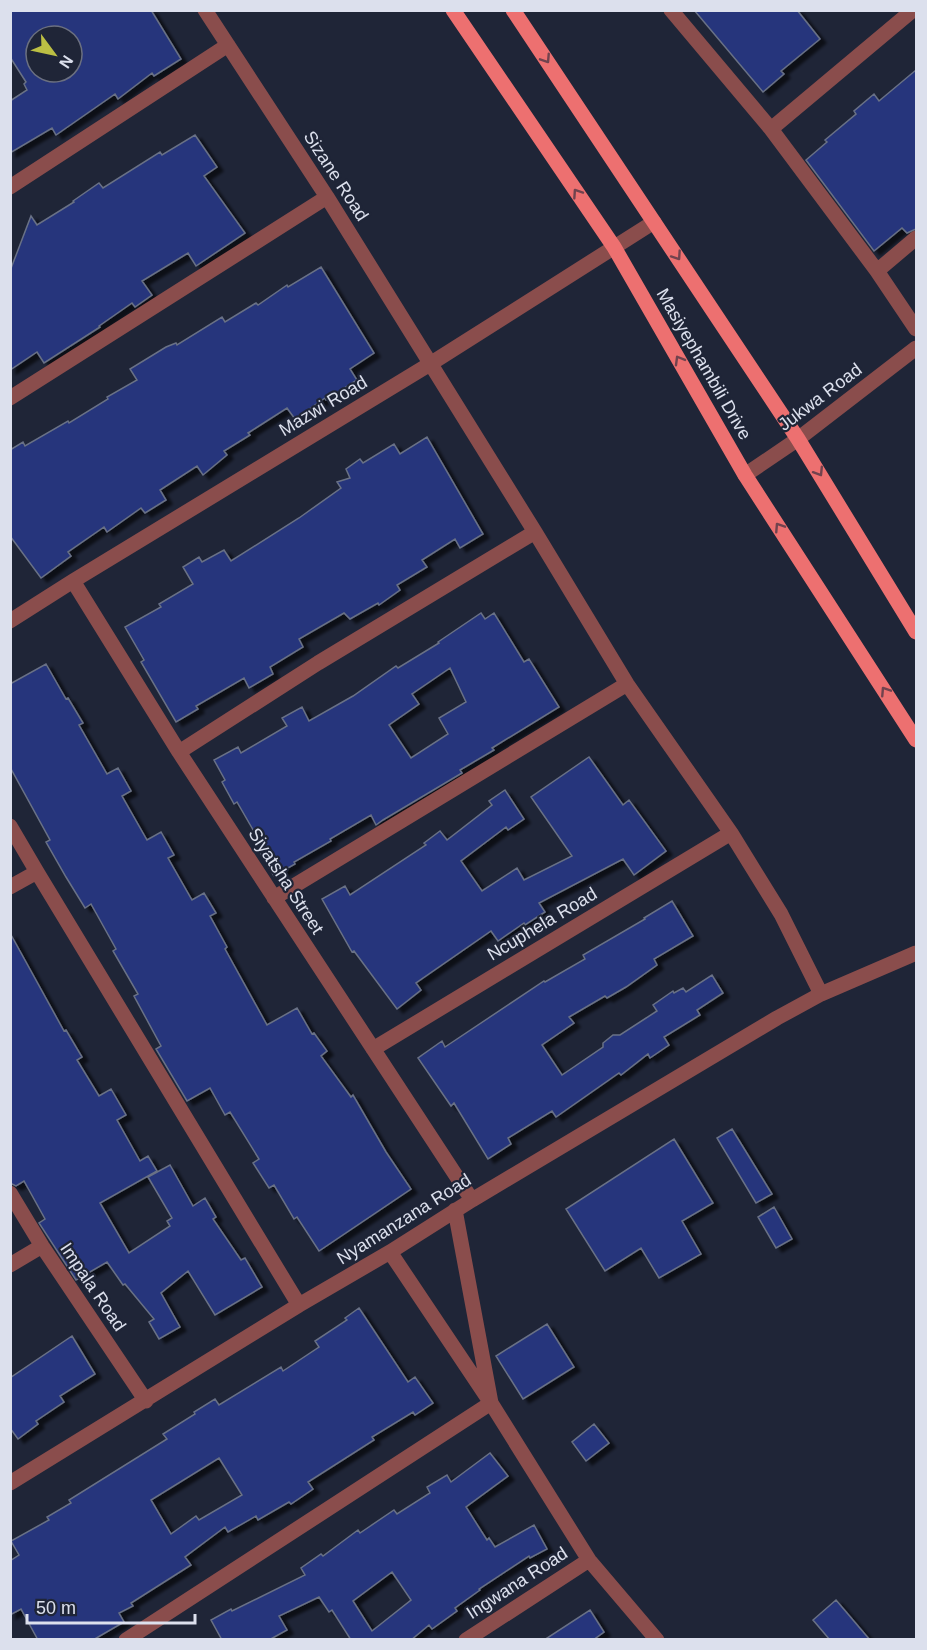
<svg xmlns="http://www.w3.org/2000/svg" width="927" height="1650" viewBox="0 0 927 1650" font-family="Arial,sans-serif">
  <defs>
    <filter id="shadow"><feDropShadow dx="6" dy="4" stdDeviation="1.5" flood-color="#0009"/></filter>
  </defs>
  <rect width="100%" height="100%" fill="#1f2537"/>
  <!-- building -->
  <path fill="#25357c" stroke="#697186" stroke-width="1.5" fill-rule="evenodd" filter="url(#shadow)" d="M10 10H151L181 59 154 76 152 73 118 99 115 94 56 135 52 128 10 153V101L27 90 24 84 26 82 10 57ZM36 36H72V72H36Z
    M694 10H797L820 39 781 71 784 74 763 92Z
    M916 70V229L907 233 902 228 874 251 806 160 827 142 825 140 856 114 854 111 874 94 879 101Z
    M195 135 217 167 204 176 245 233 196 266 188 253 142 281 152 295 135 307 132 303 99 326 100 327 44 363 37 352 10 370V271L31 216 37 225 74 202 73 201 99 183 103 188 160 152 162 155Z
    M321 267 374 353 350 369 357 380 326 400 325 398 295 419 287 408 248 433 250 435 224 451 227 455 203 475 197 466 160 490 166 500 145 513 141 508 107 532 104 527 68 552 71 556 41 578 10 536V450L23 442 25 446 68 421 69 423 108 399 107 397 137 380 130 369 166 347 176 343 177 345 222 317 225 322 256 303 258 305 287 285 288 287Z
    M427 437 483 534 460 548 455 539 422 560 427 567 397 585 400 590 379 605 378 603 350 619 344 613 299 639 303 647 270 667 273 674 249 688 244 678 196 706 198 709 176 722 141 662 144 660 125 627 161 607 159 604 193 584 183 567 199 557 202 562 224 550 231 561 299 518 341 488 337 482 350 478 346 469 360 459 363 463 394 444 400 454Z
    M481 613 485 619 494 613 524 662 529 659 559 707 492 748 494 750 460 770 462 773 383 820 376 825 371 815 330 839 331 841 294 862 295 864 274 876 261 854 263 853 254 836 256 835 237 802 234 804 222 782 225 780 214 760 238 747 241 753 287 726 282 718 302 707 309 721 353 696 396 666 398 668 439 643 438 642ZM450 668 466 702 439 718 448 734 411 758 389 725 419 704 412 694Z
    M46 664 66 699 68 698 83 723 79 725 107 774 118 768 131 791 122 796 147 840 161 832 174 855 168 858 192 900 204 893 216 913 210 916 227 947 225 949 267 1025 297 1008 312 1034 314 1033 327 1051 321 1056 351 1097 353 1095 386 1152 411 1189 319 1251 297 1217 294 1219 274 1185 269 1188 253 1163 259 1159 230 1112 225 1115 210 1088 187 1101 156 1049 161 1046 134 996 138 994 113 951 116 949 91 904 85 908 66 877 46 842 50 840 10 767V684Z
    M589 757 623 805 629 800 666 851 634 875 623 859 539 903 545 912 525 925 524 923 498 941 491 931 416 983 421 990 397 1009 354 951 352 952 322 899 345 886 350 895 426 845 424 843 440 831 447 840 492 805 489 801 505 790 524 819 508 830 506 827 461 861 482 891 517 868 524 880 572 856 531 797Z
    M672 901 693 936 654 959 657 965 626 987 607 998 605 996 569 1017 574 1023 542 1045 562 1075 603 1047V1043L613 1035H620L657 1011 653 1005 673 991 674 993 683 988 686 992 712 975 723 993 697 1010 700 1015 664 1037 669 1045 650 1058 648 1054 621 1075 619 1073 556 1117 552 1111 508 1138 511 1144 488 1159 454 1103 451 1106 418 1058 442 1041 445 1047 544 981 545 982 585 959 583 955 645 919 644 918Z
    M10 933 64 1031 66 1030 82 1057 77 1060 99 1096 111 1089 126 1115 117 1120 140 1161 148 1156 157 1171 100 1203 129 1253 170 1226 167 1221 172 1218 148 1177 170 1165 193 1206 205 1198 216 1217 213 1219 241 1260 245 1258 262 1287 215 1315 188 1271 161 1293 180 1327 159 1339 149 1322 154 1319 125 1284 123 1285 107 1262 76 1280 39 1223 45 1219 24 1181 16 1186 10 1183Z
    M732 1129 772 1194 756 1203 717 1138Z
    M674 1139 713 1203 682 1221 701 1254 659 1278 641 1248 605 1271 566 1209Z
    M774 1207 792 1239 776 1248 758 1217Z
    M359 1308 408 1382 415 1377 433 1403 415 1415 413 1412 372 1437 374 1440 308 1482 313 1489 291 1504 289 1502 258 1520 256 1516 228 1532 225 1527 185 1557 191 1565 131 1603 133 1606 119 1613 124 1622 93 1640H38L21 1609 10 1615V1561L19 1555 11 1541 49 1520 47 1517 71 1503 69 1500 167 1439 163 1434 195 1414 194 1412 215 1399 219 1405 281 1367 283 1371 319 1347 315 1341 347 1320 345 1318ZM219 1458 242 1495 199 1520 196 1516 171 1534 151 1500Z
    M547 1324 574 1367 523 1399 496 1356Z
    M72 1336 95 1374 60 1396 64 1402 36 1421 38 1424 18 1439 10 1428V1378Z
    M594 1424 609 1443 586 1461 572 1442Z
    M490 1453 508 1476 466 1507 487 1540 489 1538 495 1547 534 1525 547 1549 530 1558 529 1556 479 1589 480 1590 455 1608 457 1611 432 1629 429 1625 411 1640H351L332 1610 329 1612 319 1597 279 1616 287 1630 269 1640H222L211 1620 231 1609 232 1611 305 1575 301 1568 321 1554 323 1556 358 1530 360 1533 394 1510 397 1514 430 1493 427 1487 447 1475 451 1482ZM392 1572 411 1600 372 1631 353 1601Z
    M836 1600 870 1640H830L813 1620Z
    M590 1610 604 1632 593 1640H544Z"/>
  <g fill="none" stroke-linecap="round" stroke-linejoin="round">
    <!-- minor -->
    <path stroke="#8a4d4c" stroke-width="15" d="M205 10 327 197 535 532 627 684 731 833 781 914 821 994
      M671 10 771 129 877 271 916 329
      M771 129 913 10
      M10 187 228 45
      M877 271 916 238
      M10 398 327 197
      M745 475 798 439 916 348
      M73 581 179 752 472 1200
      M10 621 73 581 430 364 654 222
      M179 752 318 663 535 532
      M10 826 37 872 299 1305
      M10 887 37 872
      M274 898 627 684
      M373 1049 731 833
      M10 1193 42 1246 146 1401
      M455 1210 491 1403 589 1560 657 1640
      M10 1265 42 1246
      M10 1483 299 1305 390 1252 472 1200 777 1018 821 994 916 953
      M126 1640 491 1403 390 1252
      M466 1640 589 1560"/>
    <!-- major -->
    <path stroke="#ed7070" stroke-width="15" d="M453 10 614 247 745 475 916 740
      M513 10 798 439 916 632"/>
  </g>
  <!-- one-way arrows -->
  <defs><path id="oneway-chevron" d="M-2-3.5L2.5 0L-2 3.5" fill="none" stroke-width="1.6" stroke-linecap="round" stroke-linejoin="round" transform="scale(1.5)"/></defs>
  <g stroke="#71434e">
    <use href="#oneway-chevron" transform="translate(546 59) rotate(57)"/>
    <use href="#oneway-chevron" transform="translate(577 193) rotate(-124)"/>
    <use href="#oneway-chevron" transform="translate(677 256) rotate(56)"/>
    <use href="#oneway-chevron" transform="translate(679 360) rotate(-120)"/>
    <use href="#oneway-chevron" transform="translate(819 472) rotate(58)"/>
    <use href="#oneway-chevron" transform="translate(779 527) rotate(-123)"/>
    <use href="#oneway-chevron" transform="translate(885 691) rotate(-123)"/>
  </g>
  <g text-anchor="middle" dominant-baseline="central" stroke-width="4.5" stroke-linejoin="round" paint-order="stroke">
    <!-- street labels -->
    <g font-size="18" fill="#dce0ed" stroke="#1f2537">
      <text transform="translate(336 176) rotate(57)">Sizane Road</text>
      <text transform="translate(704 364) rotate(60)">Masiyephambili Drive</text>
      <text transform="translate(820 397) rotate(-37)">Jukwa Road</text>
      <text transform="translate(323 406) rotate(-31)">Mazwi Road</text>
      <text transform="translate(286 881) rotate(57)">Siyatsha Street</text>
      <text transform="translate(542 924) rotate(-31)">Ncuphela Road</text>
      <text transform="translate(404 1219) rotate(-32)">Nyamanzana Road</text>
      <text transform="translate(93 1287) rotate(56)">Impala Road</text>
      <text transform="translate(517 1583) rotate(-33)">Ingwana Road</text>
    </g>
  </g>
  <!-- border -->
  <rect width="927" height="1650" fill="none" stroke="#dce0ed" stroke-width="24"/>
  <!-- north arrow -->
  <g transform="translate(54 54) rotate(123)"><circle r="28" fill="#1f2537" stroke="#6b7080" stroke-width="1.5"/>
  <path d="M0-4.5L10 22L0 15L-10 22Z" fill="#bcbf44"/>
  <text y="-9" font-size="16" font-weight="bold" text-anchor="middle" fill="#dce0ed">N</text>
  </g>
  <!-- scale -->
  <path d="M27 1614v9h168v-9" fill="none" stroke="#dce0ed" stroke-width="3"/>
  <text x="36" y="1614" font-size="18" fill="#dce0ed" stroke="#1f2537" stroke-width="4.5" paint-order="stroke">50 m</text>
</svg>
